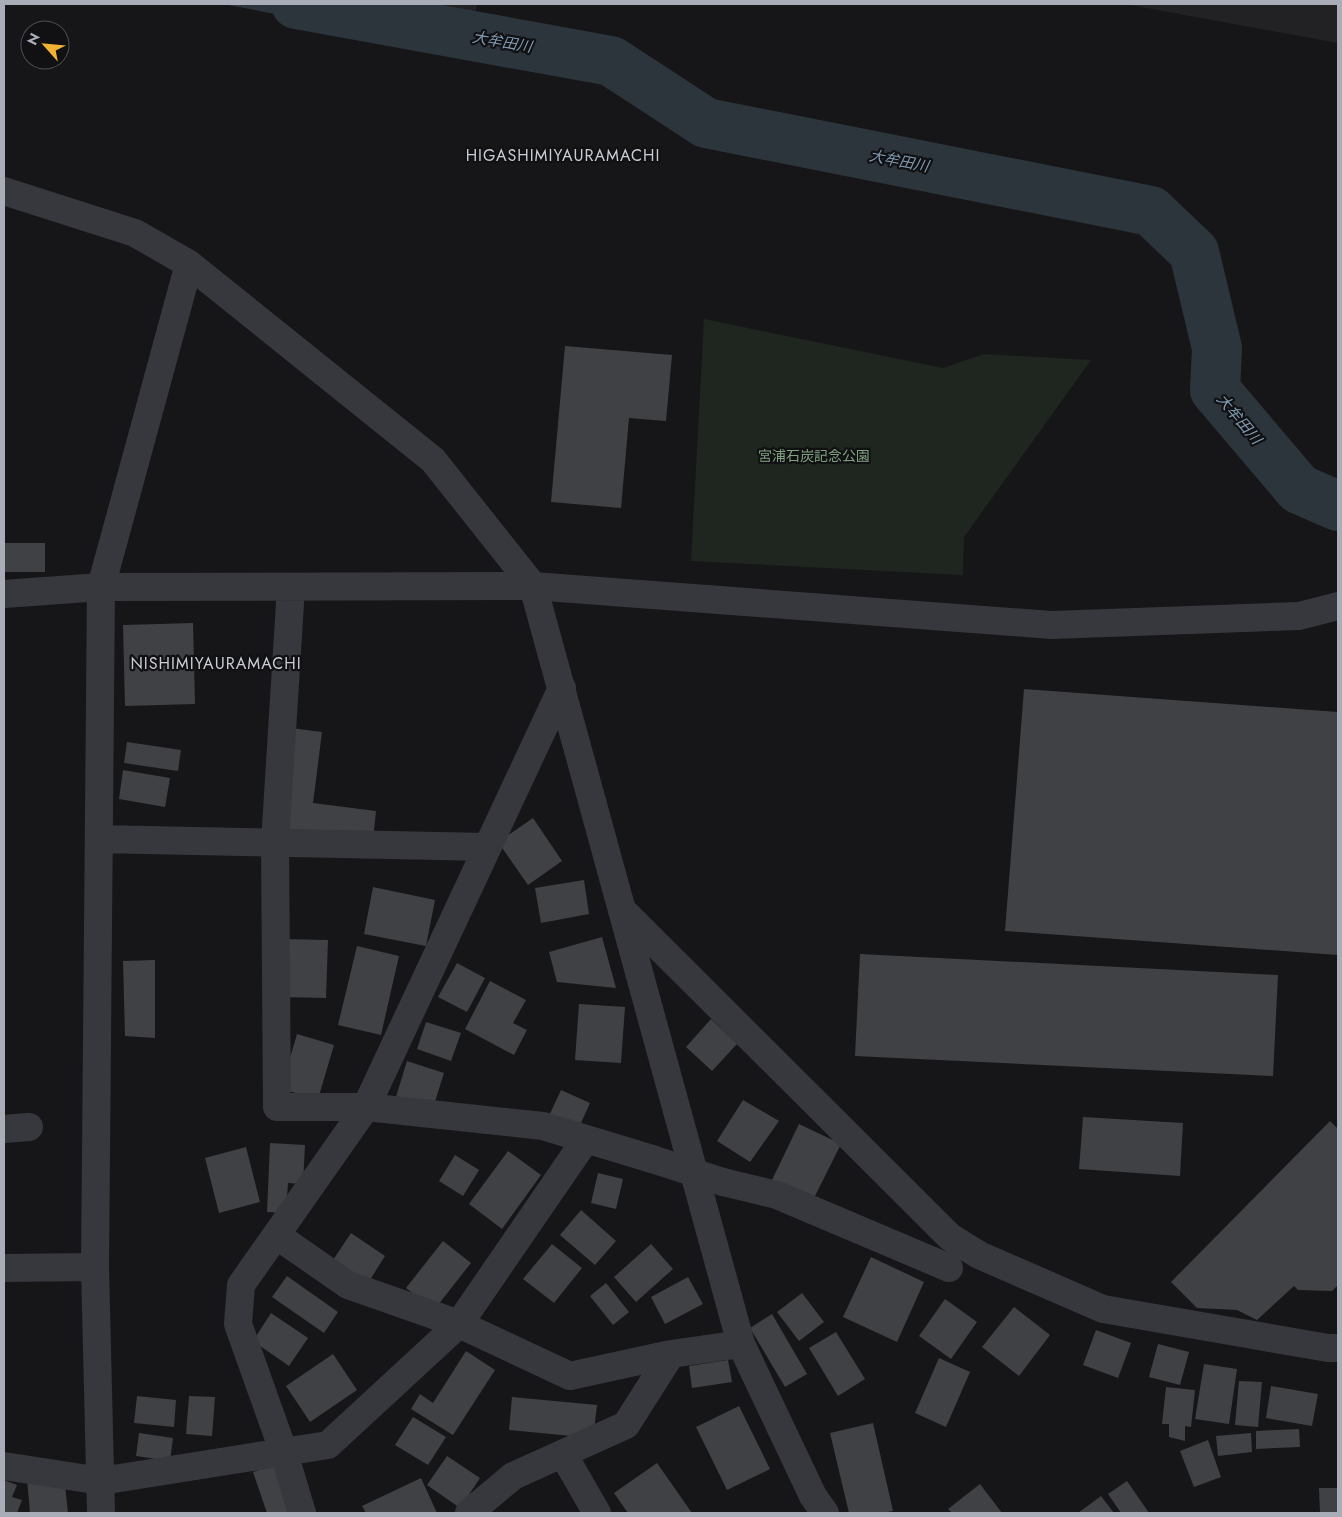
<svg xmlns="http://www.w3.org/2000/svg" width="1342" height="1517" viewBox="0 0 1342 1517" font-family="Jost,'Noto Sans JP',sans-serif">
  <rect width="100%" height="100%" fill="#161618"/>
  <!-- built -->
  <path fill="#222225" d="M379 4H477L474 22Z
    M1125 4H1338V43Z"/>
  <!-- green -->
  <path fill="#1e261f" d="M704 319 943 368 984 354 1091 360 964 537 963 575 691 561Z"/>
  <!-- water -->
  <path fill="#2c353c" d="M223 4H343L374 33Z"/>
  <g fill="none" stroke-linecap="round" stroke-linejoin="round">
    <!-- river -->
    <path stroke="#2c353c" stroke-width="50" d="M296 4 611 61 706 123 1151 211 1194 252 1217 348 1215 390 1299 489 1338 506"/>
  </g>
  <!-- building -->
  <path fill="#404145" d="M565 346 672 355 666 421 629 418 621 508 551 502Z
    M4 543H45V572H4Z
    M193 623 195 704 125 706 123 625Z
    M1024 689 1338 712V955L1005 931Z
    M291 728 322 732 313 803 376 811 372 849 277 837Z
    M127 742 181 750 178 771 124 763Z
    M123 770 170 778 165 807 119 799Z
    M533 818 562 861 528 885 498 842Z
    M584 880 589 914 541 923 535 888Z
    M373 887 435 900 426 946 364 934Z
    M602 937 616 988 557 982 549 952Z
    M283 939 328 940 326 998 281 997Z
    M357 946 399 956 381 1035 338 1025Z
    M860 954 1278 975 1273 1076 855 1056Z
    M155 960V1038L125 1036 123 961Z
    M457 963 485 978 467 1012 438 997Z
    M490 981 526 1000 513 1023 527 1030 514 1055 465 1029Z
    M579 1004 625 1007 621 1063 575 1060Z
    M711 1019 737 1044 712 1071 686 1047Z
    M426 1022 461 1033 451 1061 417 1049Z
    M297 1034 334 1045 318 1099 281 1089Z
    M407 1061 444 1073 432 1111 395 1100Z
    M561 1090 590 1103 576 1134 547 1120Z
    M743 1100 779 1121 750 1162 717 1141Z
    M1083 1117 1183 1123 1180 1176 1079 1169Z
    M1330 1121 1338 1129V1285L1332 1291 1298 1290 1294 1286 1257 1320 1237 1310 1197 1308 1171 1282Z
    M799 1124 841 1144 811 1204 770 1184Z
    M270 1143 305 1145 303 1184 288 1183 286 1213 267 1212Z
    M246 1147 260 1202 219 1213 205 1158Z
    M508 1151 541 1175 502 1229 469 1204Z
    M455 1155 479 1170 463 1196 439 1181Z
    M598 1173 623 1179 616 1209 591 1203Z
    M581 1210 616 1241 595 1265 560 1235Z
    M351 1233 385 1256 368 1283 333 1260Z
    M443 1241 471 1263 434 1310 406 1288Z
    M552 1244 582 1268 554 1303 523 1279Z
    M651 1244 673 1269 636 1302 614 1277Z
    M871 1257 924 1282 897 1342 843 1317Z
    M287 1276 338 1312 324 1333 272 1297Z
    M688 1277 703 1304 665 1324 651 1297Z
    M606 1283 629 1312 613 1325 590 1296Z
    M802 1293 824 1322 799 1341 777 1312Z
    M945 1299 977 1322 951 1359 919 1336Z
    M1014 1307 1050 1335 1019 1376 982 1347Z
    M271 1313 308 1338 289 1366 253 1341Z
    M772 1314 807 1374 785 1387 750 1328Z
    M1096 1330 1131 1343 1118 1378 1083 1365Z
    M836 1332 865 1379 838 1396 809 1348Z
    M1158 1344 1189 1352 1180 1385 1149 1377Z
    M466 1351 495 1370 453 1435 411 1409 420 1394 433 1403Z
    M333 1354 357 1390 310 1422 286 1386Z
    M939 1358 970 1372 946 1427 915 1413Z
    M728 1360 732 1382 692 1388 689 1366Z
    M1204 1364 1237 1369 1229 1424 1195 1419Z
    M1239 1381 1262 1382 1258 1427 1235 1425Z
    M1271 1386 1318 1394 1312 1426 1266 1418Z
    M1166 1387 1195 1390 1191 1427 1185 1426V1441L1169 1437V1424H1162Z
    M137 1396 176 1400 174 1427 134 1423Z
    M189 1396 215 1397 212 1436 186 1434Z
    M512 1397 597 1405 593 1438 509 1430Z
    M739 1406 770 1469 727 1490 696 1427Z
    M413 1417 446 1437 428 1465 395 1445Z
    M873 1423 893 1511 882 1513H849L830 1433Z
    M1299 1429 1300 1447 1256 1449V1431Z
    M139 1433 173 1438 170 1461 136 1456Z
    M1251 1433 1252 1452 1218 1456 1216 1436Z
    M1208 1440 1221 1477 1194 1487 1180 1451Z
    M447 1456 480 1478 460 1508 427 1485Z
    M280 1463 298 1513H267L253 1472Z
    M657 1463 692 1513H628L614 1493Z
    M64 1476 68 1513H30L27 1479Z
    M421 1478 437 1513H366L362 1506Z
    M4 1480 17 1485 12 1497 22 1500 17 1513H4Z
    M1127 1481 1149 1513H1121L1108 1494Z
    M980 1484 1002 1513H952L948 1509Z
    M1319 1488H1338V1513H1320Z
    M1101 1496 1114 1513H1078Z"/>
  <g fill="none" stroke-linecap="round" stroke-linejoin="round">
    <!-- minor -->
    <path stroke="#37383d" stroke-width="28" d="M4 191 135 233 189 264 433 460 533 586 741 1344 813 1496 825 1513
      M291 587 275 843 277 1107H366L543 1126 652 1159
      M4 594 101 587 533 586 1052 625 1299 616 1338 606
      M99 839 487 847
      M624 912 950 1237 979 1255 1103 1309 1328 1348H1338
      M4 1129 29 1127
      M723 1182 777 1195 949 1268
      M276 1235 348 1285 459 1324 570 1376 671 1354 741 1344
      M4 1268 95 1267
      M563 1454 597 1513
      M4 1466 101 1481 328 1445 459 1324 586 1139
      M101 1513 95 1267 101 587 189 264
      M302 1513 284 1453 238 1324 241 1285 366 1107 562 688
      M469 1513 513 1476 626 1425 671 1354"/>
    <!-- minor-bridge -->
    <path stroke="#37383d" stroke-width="28" d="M652 1159 723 1182"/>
  </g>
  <g text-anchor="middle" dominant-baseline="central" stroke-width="4.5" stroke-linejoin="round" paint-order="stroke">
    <!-- park labels -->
    <g font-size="14" fill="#7fa381" stroke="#111113">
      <text x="814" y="456">宮浦石炭記念公園</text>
    </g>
    <!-- water labels -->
    <g font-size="15" font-style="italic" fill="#7f9bb3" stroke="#111113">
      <text transform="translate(502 42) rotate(10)">大牟田川</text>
      <text transform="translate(899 161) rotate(11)">大牟田川</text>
      <text transform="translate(1239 419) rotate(50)">大牟田川</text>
    </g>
    <!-- quarter labels -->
    <g font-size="16" letter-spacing="1" fill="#c9ccd4" stroke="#111113">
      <text x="563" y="155">HIGASHIMIYAURAMACHI</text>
      <text x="216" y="663">NISHIMIYAURAMACHI</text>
    </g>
  </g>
  <!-- border -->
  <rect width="1342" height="1517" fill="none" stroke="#a8adb8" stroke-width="10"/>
  <!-- north arrow -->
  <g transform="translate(45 45) rotate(297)"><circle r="24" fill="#111113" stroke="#4d4f55"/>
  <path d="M0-4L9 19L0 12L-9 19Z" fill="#f2b134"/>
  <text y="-8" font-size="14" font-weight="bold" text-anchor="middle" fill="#a8adb8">N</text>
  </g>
</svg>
